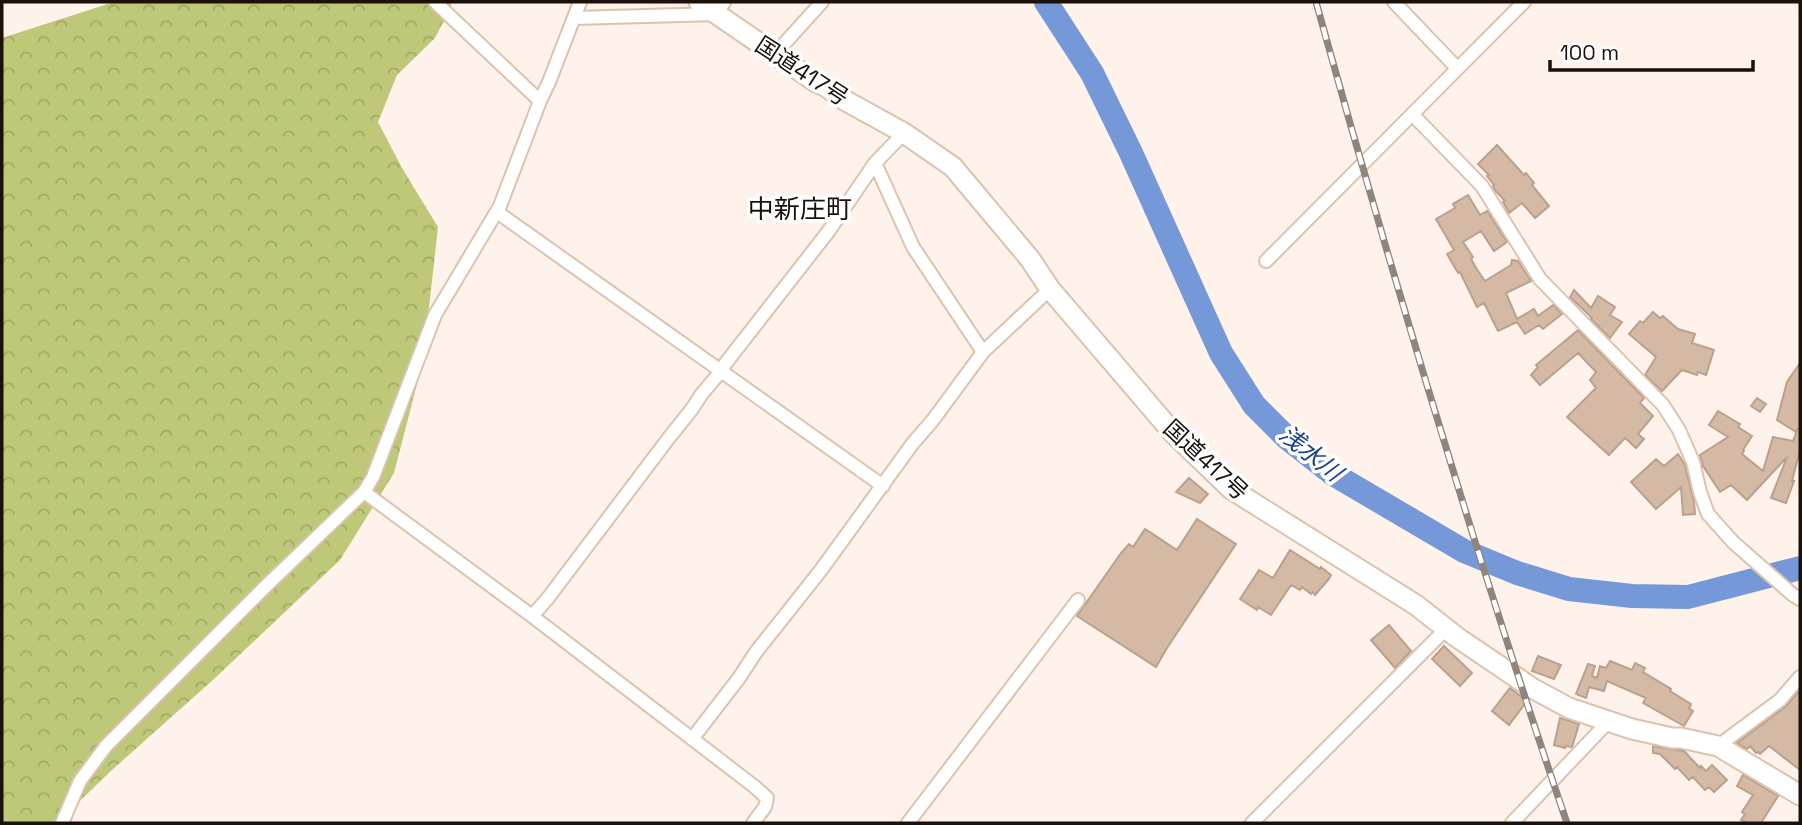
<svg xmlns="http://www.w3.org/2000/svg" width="1802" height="825" viewBox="0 0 1802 825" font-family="'Space Grotesk','Noto Sans JP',sans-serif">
  <defs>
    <pattern id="forest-crowns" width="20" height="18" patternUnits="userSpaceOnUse" patternTransform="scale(1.75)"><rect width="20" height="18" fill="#bdc878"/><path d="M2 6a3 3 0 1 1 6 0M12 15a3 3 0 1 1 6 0" fill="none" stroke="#a2ab66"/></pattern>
  </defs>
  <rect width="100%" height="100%" fill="#fef2ea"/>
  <!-- forest -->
  <path fill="url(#forest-crowns)" d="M114 2H451V7L435 38 397 75 378 122 402 168 438 227 423 361 394 473 340 560 214 679 113 769 57 823H2V38Z"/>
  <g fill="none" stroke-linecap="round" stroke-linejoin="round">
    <!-- river -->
    <path stroke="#7598d9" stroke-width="24" d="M1046 2 1092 73 1131 153 1221 353 1254 405 1287 438 1333 474 1464 551 1517 573 1569 589 1632 596 1688 597 1800 568"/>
  </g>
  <!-- building -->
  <path fill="#d4b9a5" stroke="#baa08d" stroke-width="2" d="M1497 145 1524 175 1526 173 1534 183 1532 185 1549 206 1535 218 1522 203 1509 213 1503 202 1505 201 1494 189 1493 186 1494 185 1487 176 1489 175 1478 164Z
    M1468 195 1480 215 1487 211 1507 242 1494 251 1481 231 1463 242 1473 257 1471 259 1476 268 1485 281 1511 265 1512 260 1518 261 1531 281 1506 293 1517 319 1534 309 1538 316 1553 305 1562 314 1543 329 1539 325 1525 334 1517 322 1498 331 1484 303 1477 307 1460 272 1458 273 1447 254 1454 250 1436 219 1455 208 1453 204Z
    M1574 290 1591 308 1598 296 1615 307 1610 315 1622 322 1610 338 1591 319 1592 318 1570 297Z
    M1653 312 1660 318 1663 316 1678 329 1695 334 1692 343 1714 350 1706 375 1698 372 1697 375 1682 370 1662 391 1645 375 1656 357 1629 334 1640 321 1643 323Z
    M1578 330 1644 398 1640 403 1653 416 1638 434 1644 439 1636 448 1625 438 1609 455 1567 417 1596 388 1590 380 1596 372 1578 353 1540 385 1531 375 1538 367 1536 365Z
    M1800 363V450L1792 481H1794L1786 503 1771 498 1787 457 1747 500 1731 485 1720 492 1703 466 1700 455 1728 437 1709 425 1718 411 1740 424 1738 427 1752 436 1743 450 1744 451 1742 454 1763 471 1773 437 1793 441 1798 428 1796 432 1777 420 1787 382Z
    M1757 398 1766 404 1760 412 1751 406Z
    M1678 454 1685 465 1694 502 1695 514 1683 515 1681 487 1656 509 1631 482 1656 459 1664 466Z
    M1189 478 1208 494 1200 503 1176 492Z
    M1197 519 1236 544 1167 648 1156 667 1077 616 1121 553 1129 544 1133 547 1145 529 1177 550Z
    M1290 550 1320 569 1321 567 1331 575 1329 579 1315 595 1313 592 1311 594 1302 587 1300 590 1291 585 1271 615 1258 607 1257 610 1240 599 1259 570 1273 578Z
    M1389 625 1411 651 1395 668 1371 640Z
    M1444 646 1472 673 1460 686 1432 659Z
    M1538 656 1561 665 1554 679 1532 671Z
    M1610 661 1632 670 1635 663 1645 668 1643 672 1671 689 1670 691 1691 704 1689 708 1693 711 1684 726 1643 703 1646 698 1607 681 1604 691 1589 687 1586 698 1576 694 1588 664 1595 666 1592 676 1597 678 1600 666 1606 668Z
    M1510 688 1527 701 1509 725 1492 711Z
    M1800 690V770L1769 746 1760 754 1758 752 1756 753 1750 746 1747 749 1737 743 1785 707Z
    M1560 718 1579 724 1572 747 1566 746 1565 748 1554 745Z
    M1653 746 1684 751 1700 768 1701 766 1706 771 1712 765 1727 780 1714 792 1709 787 1705 790 1693 777 1689 780 1677 767 1675 769 1660 754 1653 753Z
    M1743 775 1778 796 1761 823H1747L1741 820 1745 814 1742 812 1753 795 1737 786Z"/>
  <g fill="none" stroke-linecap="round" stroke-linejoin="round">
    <defs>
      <path id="minor" d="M435 2 540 101
        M1394 2 1457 68
        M574 18 717 14 724 2
        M774 55 822 2
        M1412 114 1482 186 1540 279 1663 405 1679 430 1693 462 1700 492 1708 514 1733 542 1793 595 1800 599
        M875 163 913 247 983 352
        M497 212 883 486
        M1266 261 1524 2
        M364 492 532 616 755 787 767 798 765 807 753 823
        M532 616 548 598 668 439 692 409 701 395 721 371 725 364 828 232 875 163 904 133
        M692 739 739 678 756 652 821 570 913 443 933 420 983 352 1050 289
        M1718 746 1780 700 1800 677
        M62 823 80 781 106 746 266 586 364 492 373 477 435 315 500 206 540 101 549 82 580 2
        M908 823 1078 600
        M1252 823 1446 629
        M1512 823 1608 722"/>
      <path id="trunk" d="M699 2 816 82 825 86 846 101 904 133 953 167 1030 259 1050 289 1174 434 1231 489 1416 605 1458 638 1532 688 1569 708 1632 729 1672 738H1681L1718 746 1800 795"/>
    </defs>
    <!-- minor casing -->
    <use href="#minor" stroke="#ddc2ae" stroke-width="16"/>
    <!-- trunk casing -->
    <use href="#trunk" stroke="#ddc2ae" stroke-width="23"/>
    <!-- minor -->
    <use href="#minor" stroke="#fff" stroke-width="12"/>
    <!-- trunk -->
    <use href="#trunk" stroke="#fff" stroke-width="19"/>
    <defs>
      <path id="rail" d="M1316 2C1367 186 1421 369 1478 551 1507 642 1536 733 1567 823"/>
    </defs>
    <!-- rail casing -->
    <use href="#rail" stroke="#90857d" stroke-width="7"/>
    <!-- rail -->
    <use href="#rail" stroke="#fff" stroke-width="4.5" stroke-dasharray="13" stroke-linecap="butt"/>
  </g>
  <g text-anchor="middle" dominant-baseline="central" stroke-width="7" stroke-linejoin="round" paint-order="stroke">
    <!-- street labels -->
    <g font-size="23" fill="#1b110a" stroke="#fff">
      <text transform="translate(802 71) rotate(33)">国道417号</text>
      <text transform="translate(1206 460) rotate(43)">国道417号</text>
    </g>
    <!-- water labels -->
    <g font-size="24" font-style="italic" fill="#1b418d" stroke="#fff">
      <text transform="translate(1311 453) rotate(39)">浅水川</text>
    </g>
    <!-- quarter labels -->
    <g font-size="26" fill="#1b110a" stroke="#fff">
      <text x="800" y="209">中新庄町</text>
    </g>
  </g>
  <!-- border -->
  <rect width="1802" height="825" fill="none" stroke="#1b110a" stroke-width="7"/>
  <!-- scale -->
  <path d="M1550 60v10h203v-10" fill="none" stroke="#1b110a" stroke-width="3.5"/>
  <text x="1560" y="60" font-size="21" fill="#1b110a" stroke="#ffffff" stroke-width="5" paint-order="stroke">100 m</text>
</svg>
